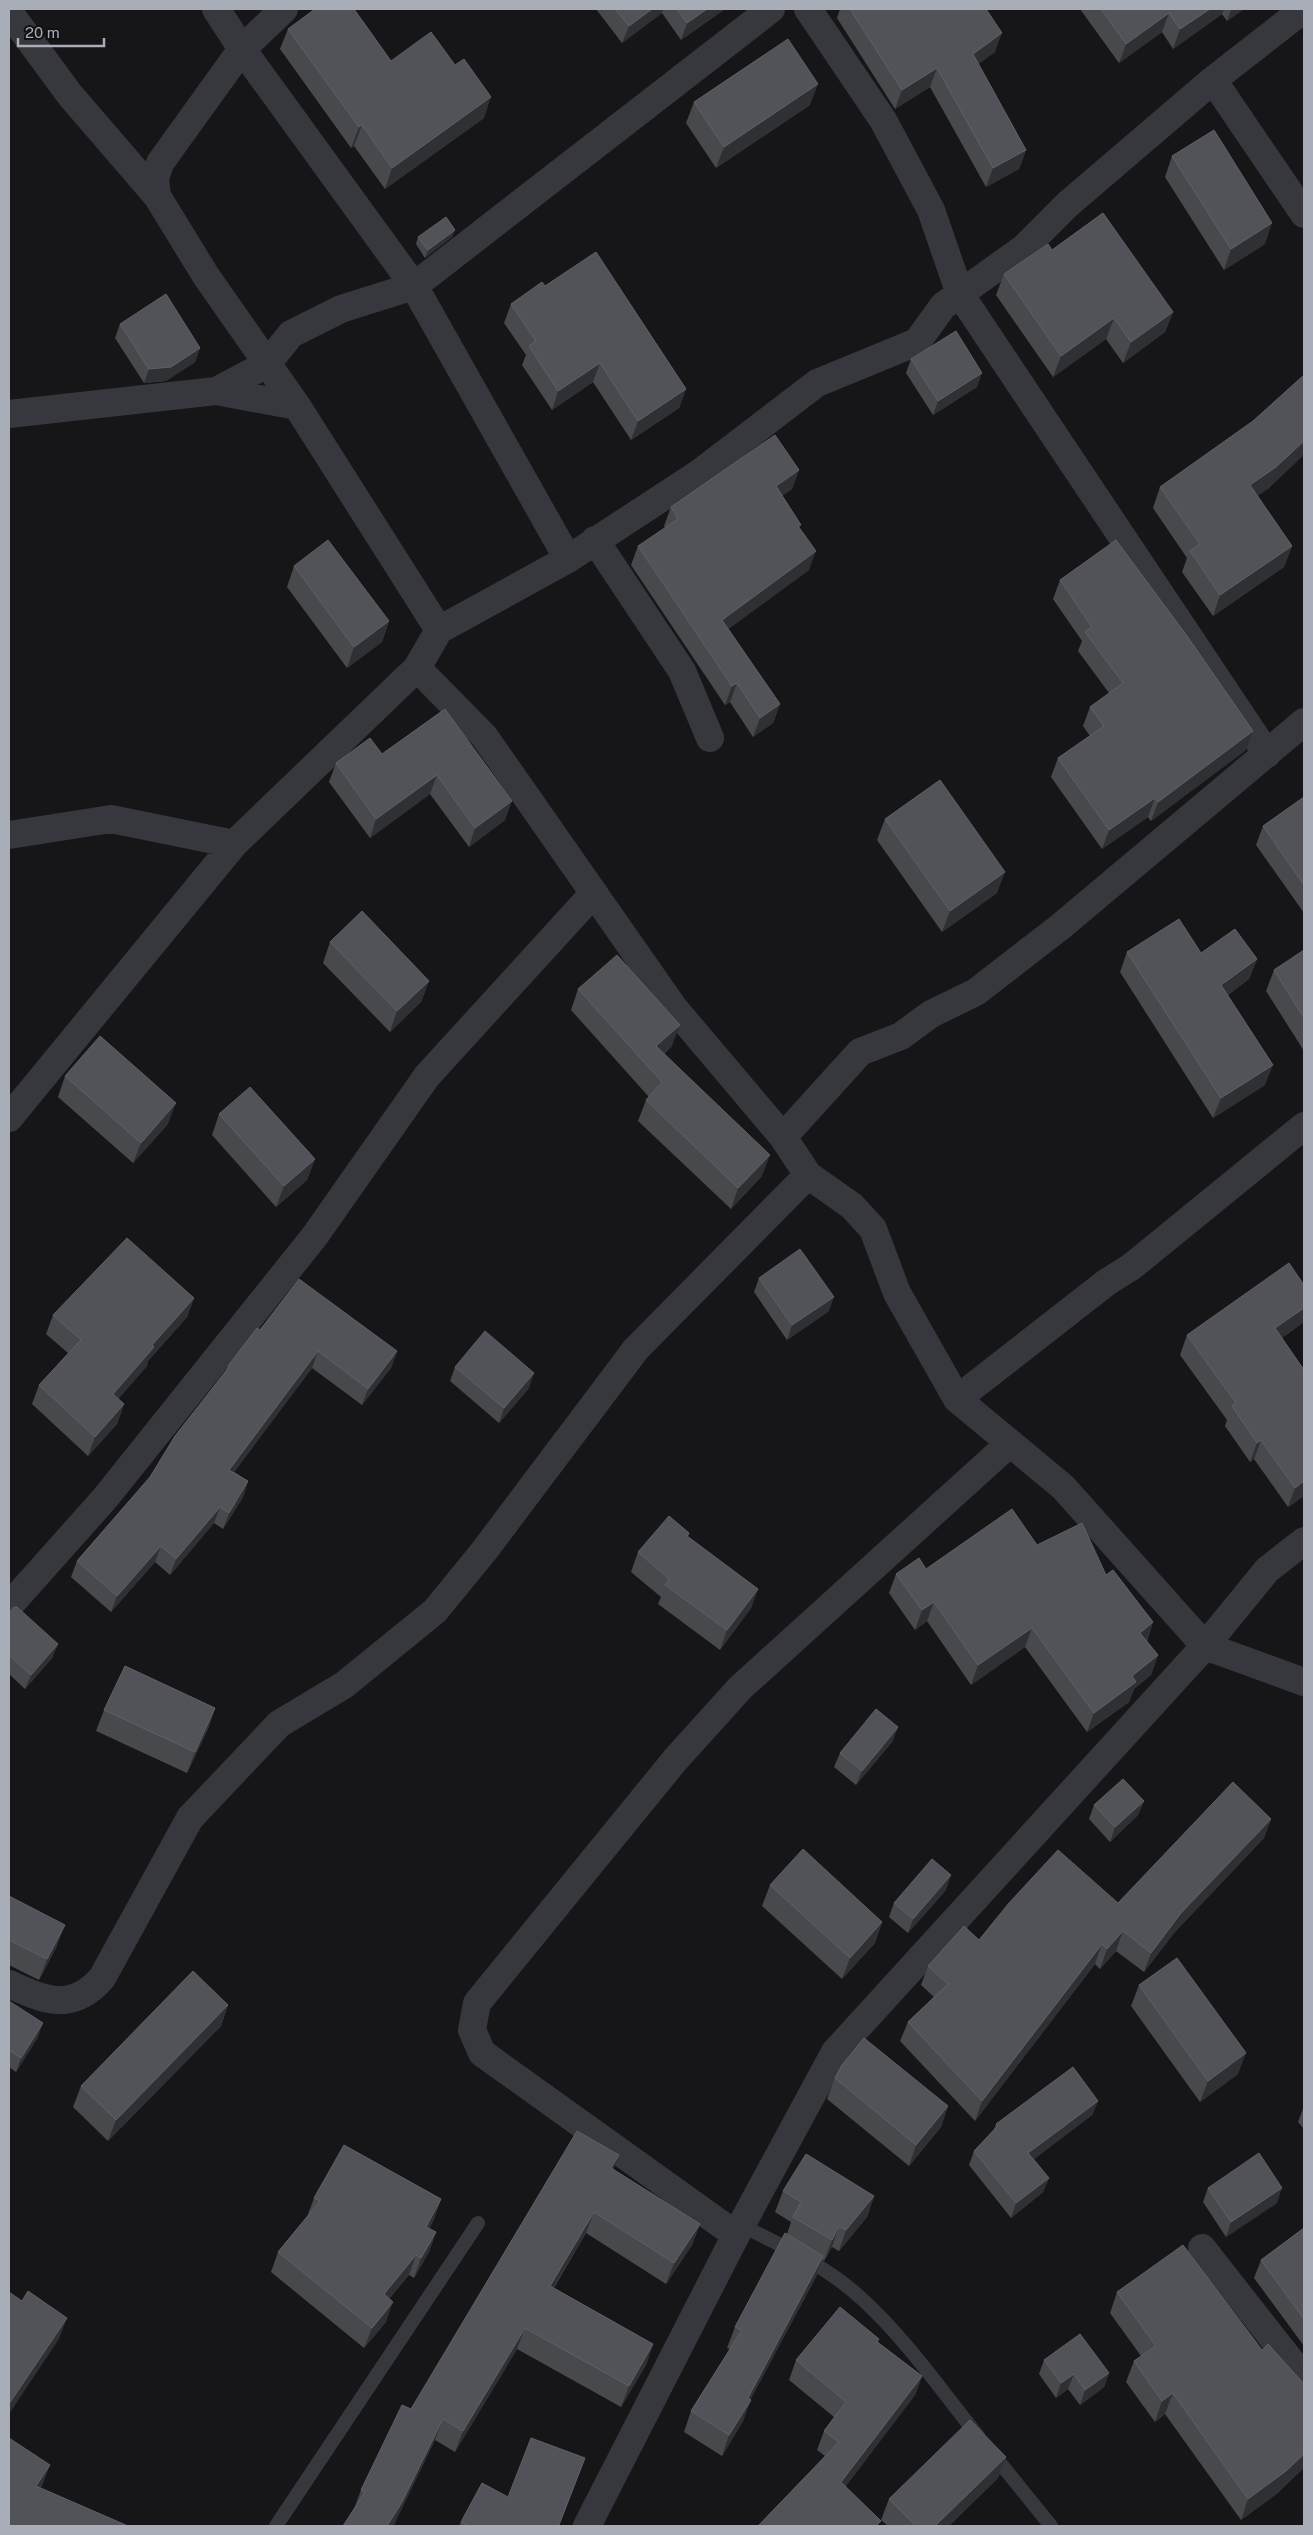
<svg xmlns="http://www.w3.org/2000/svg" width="1313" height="2535" viewBox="0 0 1313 2535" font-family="'Public Sans',sans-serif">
  <rect width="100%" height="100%" fill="#161618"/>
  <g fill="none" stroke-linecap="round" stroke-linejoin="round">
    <!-- service -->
    <path stroke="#37383d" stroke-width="14" d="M741 2225C782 2246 828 2267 862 2299 906 2339 941 2390 978 2436
      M992 2453 1051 2526
      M276 2526 478 2223"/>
    <!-- minor -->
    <path stroke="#37383d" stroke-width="28" d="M216 9 242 49 414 286 568 559
      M808 9 883 120 931 210 960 294 1267 754
      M9 12 70 95 157 196 206 276 297 406
      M1213 80 1304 214
      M157 196 155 179 160 163 242 49 284 9
      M216 391 267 364 291 334 341 309 414 286 771 9
      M9 414 216 391 297 406 439 630
      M595 540 682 671 710 738
      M417 668 484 736 674 1008 783 1137 808 1175 852 1206 873 1229 897 1293 957 1399 1063 1487 1205 1646 1304 1682
      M9 835 111 819 234 844
      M9 1118 234 844 417 668 439 630 568 559 698 474 817 383 917 342 943 306 1024 248 1068 204 1213 80 1304 9
      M783 1137 860 1052 901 1036 931 1014 976 992 1060 927 1304 722
      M957 1399 1107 1282 1131 1267 1304 1126
      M9 1606 106 1497 314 1237 427 1076 594 893
      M9 1984C46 2001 72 2012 102 1978L190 1818 279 1724 344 1685 435 1611 484 1551 636 1349 808 1175
      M736 2235 482 2053 472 2030 477 2003 675 1760 740 1688 1010 1443
      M1202 2248 1304 2378
      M587 2526 736 2235 835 2052 1205 1646 1267 1570 1304 1541"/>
  </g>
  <!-- wall -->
  <path fill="#47494d" d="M596 9H725L681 40 662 13 622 43Z
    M840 9H986L995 52 978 64 1026 150 1019 169 986 187 930 87 895 109 837 18Z
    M1080 9H1244L1227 21 1222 14 1173 49 1162 32 1119 63Z
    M288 29 391 61 484 118 385 189 354 146 351 148 280 49Z
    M694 102 810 105 716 168 686 123Z
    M1172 156 1265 244 1224 270 1165 177Z
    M455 230 452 237 425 258 416 244 418 237Z
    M1052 250 1173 312 1165 332 1123 363 1106 339 1053 377 996 295 1004 274Z
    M545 286 686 389 679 408 631 440 593 382 552 410 522 365 526 355 504 323 511 304Z
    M120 324 200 348 195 362 166 381 144 383 115 338Z
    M911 359 977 387 933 415 906 373Z
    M799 470 792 489 782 496 800 528 809 570 728 629 780 704 773 723 753 737 730 702 725 705 631 565 638 546 665 528 664 526 671 507Z
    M1160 487 1269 488 1257 496 1292 546 1284 567 1213 616 1182 572 1187 558 1153 508Z
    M294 566 389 621 382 642 347 668 287 587Z
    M1060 580 1246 750 1151 821 1148 817 1102 849 1051 777 1058 758 1090 736 1083 726 1090 707 1109 693 1078 651 1082 641 1053 599Z
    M445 709 505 820 469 847 430 794 370 838 329 782 336 763 382 754Z
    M1304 797V913L1256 845 1263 826Z
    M885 819 997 893 942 932 877 840Z
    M330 942 429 981 421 1002 390 1032 323 963Z
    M1304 950V1051L1266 991 1274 970Z
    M1127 952 1201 953 1257 959 1249 979 1228 995 1265 1085 1213 1118 1120 972Z
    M578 989 672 1046 664 1054 762 1176 731 1209 638 1121 646 1100 649 1097 571 1010Z
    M65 1076 168 1124 133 1163 58 1097Z
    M219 1114 315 1159 307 1180 276 1207 212 1135Z
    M759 1278 829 1311 787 1340 754 1292Z
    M1304 1285V1322L1282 1338 1304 1370V1496L1288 1507 1254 1459 1250 1462 1225 1426 1227 1420 1180 1355 1187 1335Z
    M194 1298 187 1317 148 1361 147 1366 118 1399 124 1404 117 1424 88 1456 32 1404 39 1385 68 1353 46 1334 53 1315Z
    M260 1330 397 1351 391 1368 362 1405 312 1368 234 1472 248 1481 243 1497 223 1529 214 1523 170 1575 155 1562 111 1612 71 1577 77 1561 150 1477 225 1372 228 1366Z
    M455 1367 529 1388 499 1423 450 1381Z
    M689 1533 688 1537 758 1589 751 1608 720 1650 658 1604 661 1597 631 1572 638 1552Z
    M1037 1545 1106 1575 1153 1622 1147 1641 1158 1655 1151 1675 1134 1689 1129 1702 1087 1732 1025 1647 971 1685 927 1621 915 1630 889 1593 896 1574 926 1569Z
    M9 1613 58 1644 52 1658 25 1689 9 1674Z
    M215 1708 208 1729 187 1773 96 1731 104 1710Z
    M898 1727 892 1742 856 1785 834 1767 840 1753Z
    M1144 1801 1138 1815 1110 1842 1089 1819 1094 1805Z
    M1271 1819 1264 1838 1174 1933 1144 1972 1116 1951 1100 1969 1095 1964 975 2121 900 2041 908 2022 934 1997 921 1985 928 1966 979 1940 1118 1903Z
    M770 1885 882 1922 875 1943 842 1979 762 1906Z
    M946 1890 908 1933 889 1917 894 1903Z
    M9 1896 57 1946 39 1980 9 1965Z
    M1139 1985 1238 2074 1200 2102 1131 2006Z
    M9 2001 38 2037 16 2072 9 2067Z
    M228 2005 221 2026 108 2141 73 2107 81 2086Z
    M835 2078 948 2106 941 2127 909 2166 827 2099Z
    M1098 2101 1092 2115 1034 2159 1049 2178 1043 2192 1011 2218 969 2165 974 2151 994 2129 996 2124Z
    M1304 2106V2129L1298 2122Z
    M619 2155 613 2169 700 2224 692 2245 666 2284 586 2233 554 2288 653 2344 646 2365 621 2407 517 2349 455 2452 435 2440 393 2526H343L354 2509 361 2490 411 2409Z
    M1208 2188 1277 2203 1226 2237 1203 2202Z
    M783 2191 874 2196 867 2217 839 2251 832 2247 824 2261 822 2260 816 2277 750 2400 743 2421 722 2456 684 2432 691 2411 730 2349 727 2348 735 2327 787 2234 791 2222 775 2212Z
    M314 2198 441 2199 434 2219 429 2229 436 2232 429 2252 414 2278 409 2275 389 2299 386 2322 364 2348 271 2272 278 2252 307 2217Z
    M1304 2228V2346L1254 2278 1261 2260Z
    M1117 2292 1279 2492 1241 2520 1165 2414 1155 2422 1126 2382 1134 2361 1141 2356 1110 2313Z
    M878 2342 922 2376 915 2395 845 2487 758 2526 825 2456 817 2450 824 2431 834 2417 789 2380 796 2360Z
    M1044 2360 1109 2373 1104 2387 1080 2405 1068 2389 1056 2398 1039 2374Z
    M1006 2457 998 2478 949 2526H888L881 2520 889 2499Z
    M585 2458 559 2525 562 2526H459L461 2522Z"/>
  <!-- shaded-wall -->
  <path fill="#2f3033" d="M652 9H663L662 13 622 43 629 26Z
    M707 9H725L681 40 687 23Z
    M1210 9H1224L1222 14 1173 49 1180 29Z
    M1231 9H1244L1227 21Z
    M1169 13 1162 32 1119 63 1126 44Z
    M1002 33 995 52 966 73 973 54Z
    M937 68 930 87 895 109 902 90Z
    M818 84 810 105 716 168 724 147Z
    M491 97 484 118 385 189 392 168Z
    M362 125 354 146 351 148 359 127Z
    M1026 150 1019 169 986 187 993 168Z
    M1272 223 1265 244 1224 270 1231 249Z
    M455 230 452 237 425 258 428 250Z
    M1173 312 1165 332 1123 363 1131 342Z
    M1114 318 1106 339 1053 377 1061 356Z
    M200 348 195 362 166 381 144 383 149 369Z
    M600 363 593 382 552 410 558 391Z
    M982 373 977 387 933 415 938 401Z
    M686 389 679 408 631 440 638 421Z
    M1304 441V455L1269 488 1243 506 1250 485Z
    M799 470 792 489 769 505 776 486Z
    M1292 546 1284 567 1213 616 1220 595Z
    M816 551 809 570 715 639 722 620Z
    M389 621 382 642 347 668 354 647Z
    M737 683 730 702 725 705 732 686Z
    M780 704 773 723 753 737 760 718Z
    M1253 731 1246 750 1151 821 1158 802Z
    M437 775 430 794 370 838 376 819Z
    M1155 798 1148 817 1102 849 1109 830Z
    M512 801 505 820 469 847 475 828Z
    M1005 872 997 893 942 932 950 911Z
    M1257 959 1249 979 1214 1005 1221 985Z
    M429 981 421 1002 390 1032 397 1011Z
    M680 1025 672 1046 648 1067 656 1046Z
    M1273 1065 1265 1085 1213 1118 1221 1098Z
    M176 1103 168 1124 133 1163 141 1143Z
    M770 1155 762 1176 731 1209 738 1188Z
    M315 1159 307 1180 276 1207 284 1186Z
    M834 1297 829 1311 787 1340 792 1325Z
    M194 1298 187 1317 148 1361 147 1366 106 1413 113 1394 152 1345Z
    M1304 1308V1322L1268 1348 1275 1328Z
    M318 1351 312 1368 223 1486 229 1470Z
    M397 1351 391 1368 362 1405 368 1389Z
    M534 1373 529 1388 499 1423 504 1408Z
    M124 1404 117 1424 88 1456 95 1437Z
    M1261 1440 1254 1459 1250 1462 1257 1443Z
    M248 1481 243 1497 223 1529 229 1513Z
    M1304 1481V1496L1288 1507 1295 1488Z
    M220 1507 214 1523 170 1575 176 1559Z
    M161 1546 155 1562 111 1612 117 1596Z
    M758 1589 751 1608 720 1650 727 1630Z
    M934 1602 927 1621 915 1630 922 1610Z
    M1153 1622 1146 1642 1140 1633Z
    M1032 1628 1025 1647 971 1685 978 1665Z
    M58 1644 52 1658 25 1689 31 1675Z
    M1158 1655 1151 1675 1134 1689 1129 1702 1087 1732 1094 1713 1132 1676Z
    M215 1708 208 1729 187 1773 195 1752Z
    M898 1727 892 1742 856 1785 862 1771Z
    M1144 1801 1138 1815 1110 1842 1115 1827Z
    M1271 1819 1264 1838 1174 1933 1144 1972 1151 1953 1181 1913Z
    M951 1875 946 1890 908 1933 913 1919Z
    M882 1922 875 1943 842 1979 850 1958Z
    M65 1925 57 1946 39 1980 47 1959Z
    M1123 1931 1116 1951 1100 1969 1107 1949Z
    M1102 1944 1095 1964 975 2121 982 2101Z
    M228 2005 221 2026 108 2141 116 2120Z
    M43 2023 38 2037 16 2072 21 2058Z
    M1246 2053 1238 2074 1200 2102 1208 2081Z
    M1098 2101 1092 2115 1023 2167 1028 2153Z
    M948 2106 941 2127 909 2166 916 2145Z
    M619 2155 611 2176V2168Z
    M1049 2178 1043 2192 1011 2218 1016 2203Z
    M1282 2188 1277 2203 1226 2237 1231 2222Z
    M874 2196 867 2217 839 2251 846 2230Z
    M441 2199 434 2219 419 2247 426 2227Z
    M594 2212 586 2233 542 2307 550 2286Z
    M700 2224 692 2245 666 2284 674 2263Z
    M839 2226 832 2247 824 2261 832 2240Z
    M436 2232 429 2252 414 2278 421 2258Z
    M416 2255 409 2275 376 2314 384 2294Z
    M823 2256 816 2277 747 2406 751 2400 743 2421 722 2456 729 2435 748 2398Z
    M393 2302 386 2322 364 2348 372 2328Z
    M67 2318 59 2339 9 2414V2404Z
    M525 2328 517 2349 455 2452 463 2431Z
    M653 2344 646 2365 621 2407 629 2386Z
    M1109 2373 1104 2387 1080 2405 1085 2390Z
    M1074 2374 1068 2389 1056 2398 1061 2383Z
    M922 2376 915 2395 834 2502 841 2482Z
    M1173 2393 1165 2414 1155 2422 1162 2401Z
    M443 2419 435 2440 394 2525 393 2526H387Z
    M1304 2454V2468L1279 2492 1241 2520 1248 2499Z
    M1006 2457 998 2478 949 2526H935Z
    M50 2465 42 2486 29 2507 36 2486Z"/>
  <!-- building -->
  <path fill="#525359" stroke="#5f6168" d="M315 9H354L391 61 431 32 455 65 464 59 491 97 392 168 362 125 359 127 288 29Z
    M615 9H652L629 26Z
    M677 9H707L687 23Z
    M850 9H986L1002 33 973 54 1026 150 993 168 937 68 902 90Z
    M1101 9H1210L1180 29 1169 13 1126 44Z
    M788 39 818 84 724 147 694 102Z
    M1214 130 1272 223 1231 249 1172 156Z
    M1103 213 1173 312 1131 342 1114 318 1061 356 1004 274 1048 244 1052 250Z
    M446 217 455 230 428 250 418 237Z
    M596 252 686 389 638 421 600 363 558 391 529 346 536 341 511 304 542 282 545 286Z
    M166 294 200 348 171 367 149 369 120 324Z
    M956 331 982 373 938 401 911 359Z
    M1304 375V441L1276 467 1250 485 1292 546 1220 595 1190 551 1200 544 1160 487 1253 421Z
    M775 435 799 470 776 486 801 525 798 526 816 551 722 620 780 704 760 718 737 683 732 686 638 546 678 519 671 507Z
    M328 540 389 621 354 647 294 566Z
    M1116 540 1187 636 1253 731 1158 802 1155 798 1109 830 1058 758 1104 726 1090 707 1123 683 1085 632 1092 627 1060 580Z
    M445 709 512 801 475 828 437 775 376 819 336 763 370 738 382 754Z
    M940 780 1005 872 950 911 885 819Z
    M1304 797V885L1263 826Z
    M362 911 429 981 397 1011 330 942Z
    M1179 919 1201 953 1235 929 1257 959 1221 985 1273 1065 1221 1098 1127 952Z
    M1304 950V1018L1274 970Z
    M617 955 680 1025 656 1046 770 1155 738 1188 646 1100 662 1082 578 989Z
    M100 1036 176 1103 141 1143 65 1076Z
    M250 1087 315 1159 284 1186 219 1114Z
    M127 1238 194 1298 152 1345 154 1347 113 1394 124 1404 95 1437 39 1385 81 1340 53 1315Z
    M800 1249 834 1297 792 1325 759 1278Z
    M1289 1263 1304 1285V1308L1275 1328 1304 1370V1481L1295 1488 1261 1440 1257 1443 1232 1406 1236 1403 1187 1335Z
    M299 1279 397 1351 368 1389 318 1351 229 1470 248 1481 229 1513 220 1507 176 1559 161 1546 117 1596 77 1561 150 1477 175 1436 229 1367 228 1366 257 1328 260 1330Z
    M485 1331 534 1373 504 1408 455 1367Z
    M1012 1509 1037 1545 1082 1523 1106 1575 1113 1570 1153 1622 1140 1633 1158 1655 1132 1676 1136 1682 1094 1713 1032 1628 978 1665 934 1602 922 1610 896 1574 919 1558 926 1569Z
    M669 1516 689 1533 687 1536 758 1589 727 1630 665 1585 669 1579 638 1552Z
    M14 1607H17L58 1644 31 1675 9 1655V1613Z
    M125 1666 215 1708 195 1752 104 1710Z
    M876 1709 898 1727 862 1771 840 1753Z
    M1123 1779 1144 1801 1115 1827 1094 1805Z
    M1233 1782 1271 1819 1181 1913 1151 1953 1123 1931 1107 1949 1102 1944 982 2101 908 2022 948 1984 928 1966 964 1926 979 1940 1009 1903 1058 1850 1118 1903Z
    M803 1849 882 1922 850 1958 770 1885Z
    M932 1859 951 1875 913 1919 894 1903Z
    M9 1896 65 1925 47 1959 9 1940Z
    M1177 1958 1246 2053 1208 2081 1139 1985Z
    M193 1971 228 2005 116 2120 81 2086Z
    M9 2001 43 2023 21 2058 9 2050Z
    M864 2038 948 2106 916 2145 835 2078 842 2065Z
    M1073 2067 1098 2101 1028 2153 1049 2178 1016 2203 974 2151 998 2126 996 2124Z
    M577 2131 619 2155 611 2168 700 2224 674 2263 594 2212 550 2286 653 2344 629 2386 525 2328 463 2431 443 2419 401 2504 387 2526H343L365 2492 361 2490 402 2405 411 2409Z
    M344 2145 441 2199 426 2227 436 2232 421 2258 416 2255 384 2294 393 2302 372 2328 278 2252 320 2201 314 2198Z
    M1259 2153 1282 2188 1231 2222 1208 2188Z
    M806 2154 874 2196 846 2230 839 2226 832 2240 793 2217 801 2202 783 2191Z
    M1304 2228V2319L1261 2260Z
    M785 2233 823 2256 748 2398 751 2400 729 2435 691 2411 742 2330 735 2327Z
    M1183 2245 1262 2350 1268 2344 1304 2384V2454L1286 2471 1248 2499 1173 2393 1162 2401 1134 2361 1156 2346 1117 2292Z
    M28 2291 67 2318 9 2404V2292L22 2301Z
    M840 2307 879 2339 877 2342 922 2376 841 2482 881 2521 876 2526H758L839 2442 824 2431 846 2402 796 2360Z
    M1080 2334 1109 2373 1085 2390 1074 2374 1061 2383 1044 2360Z
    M970 2420 1006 2457 935 2526H916L889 2499Z
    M9 2438 50 2465 36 2486 128 2526H10L9 2525Z
    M531 2438 585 2458 559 2525 562 2526H469L461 2522 482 2483 508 2497Z"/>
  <!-- border -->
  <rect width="1313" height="2535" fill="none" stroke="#a8adb8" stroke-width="20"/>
  <!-- scale -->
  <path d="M18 38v8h86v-8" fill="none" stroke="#a8adb8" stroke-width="2.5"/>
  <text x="25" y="38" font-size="15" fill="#a8adb8" stroke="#111113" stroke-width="4" paint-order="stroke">20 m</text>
</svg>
